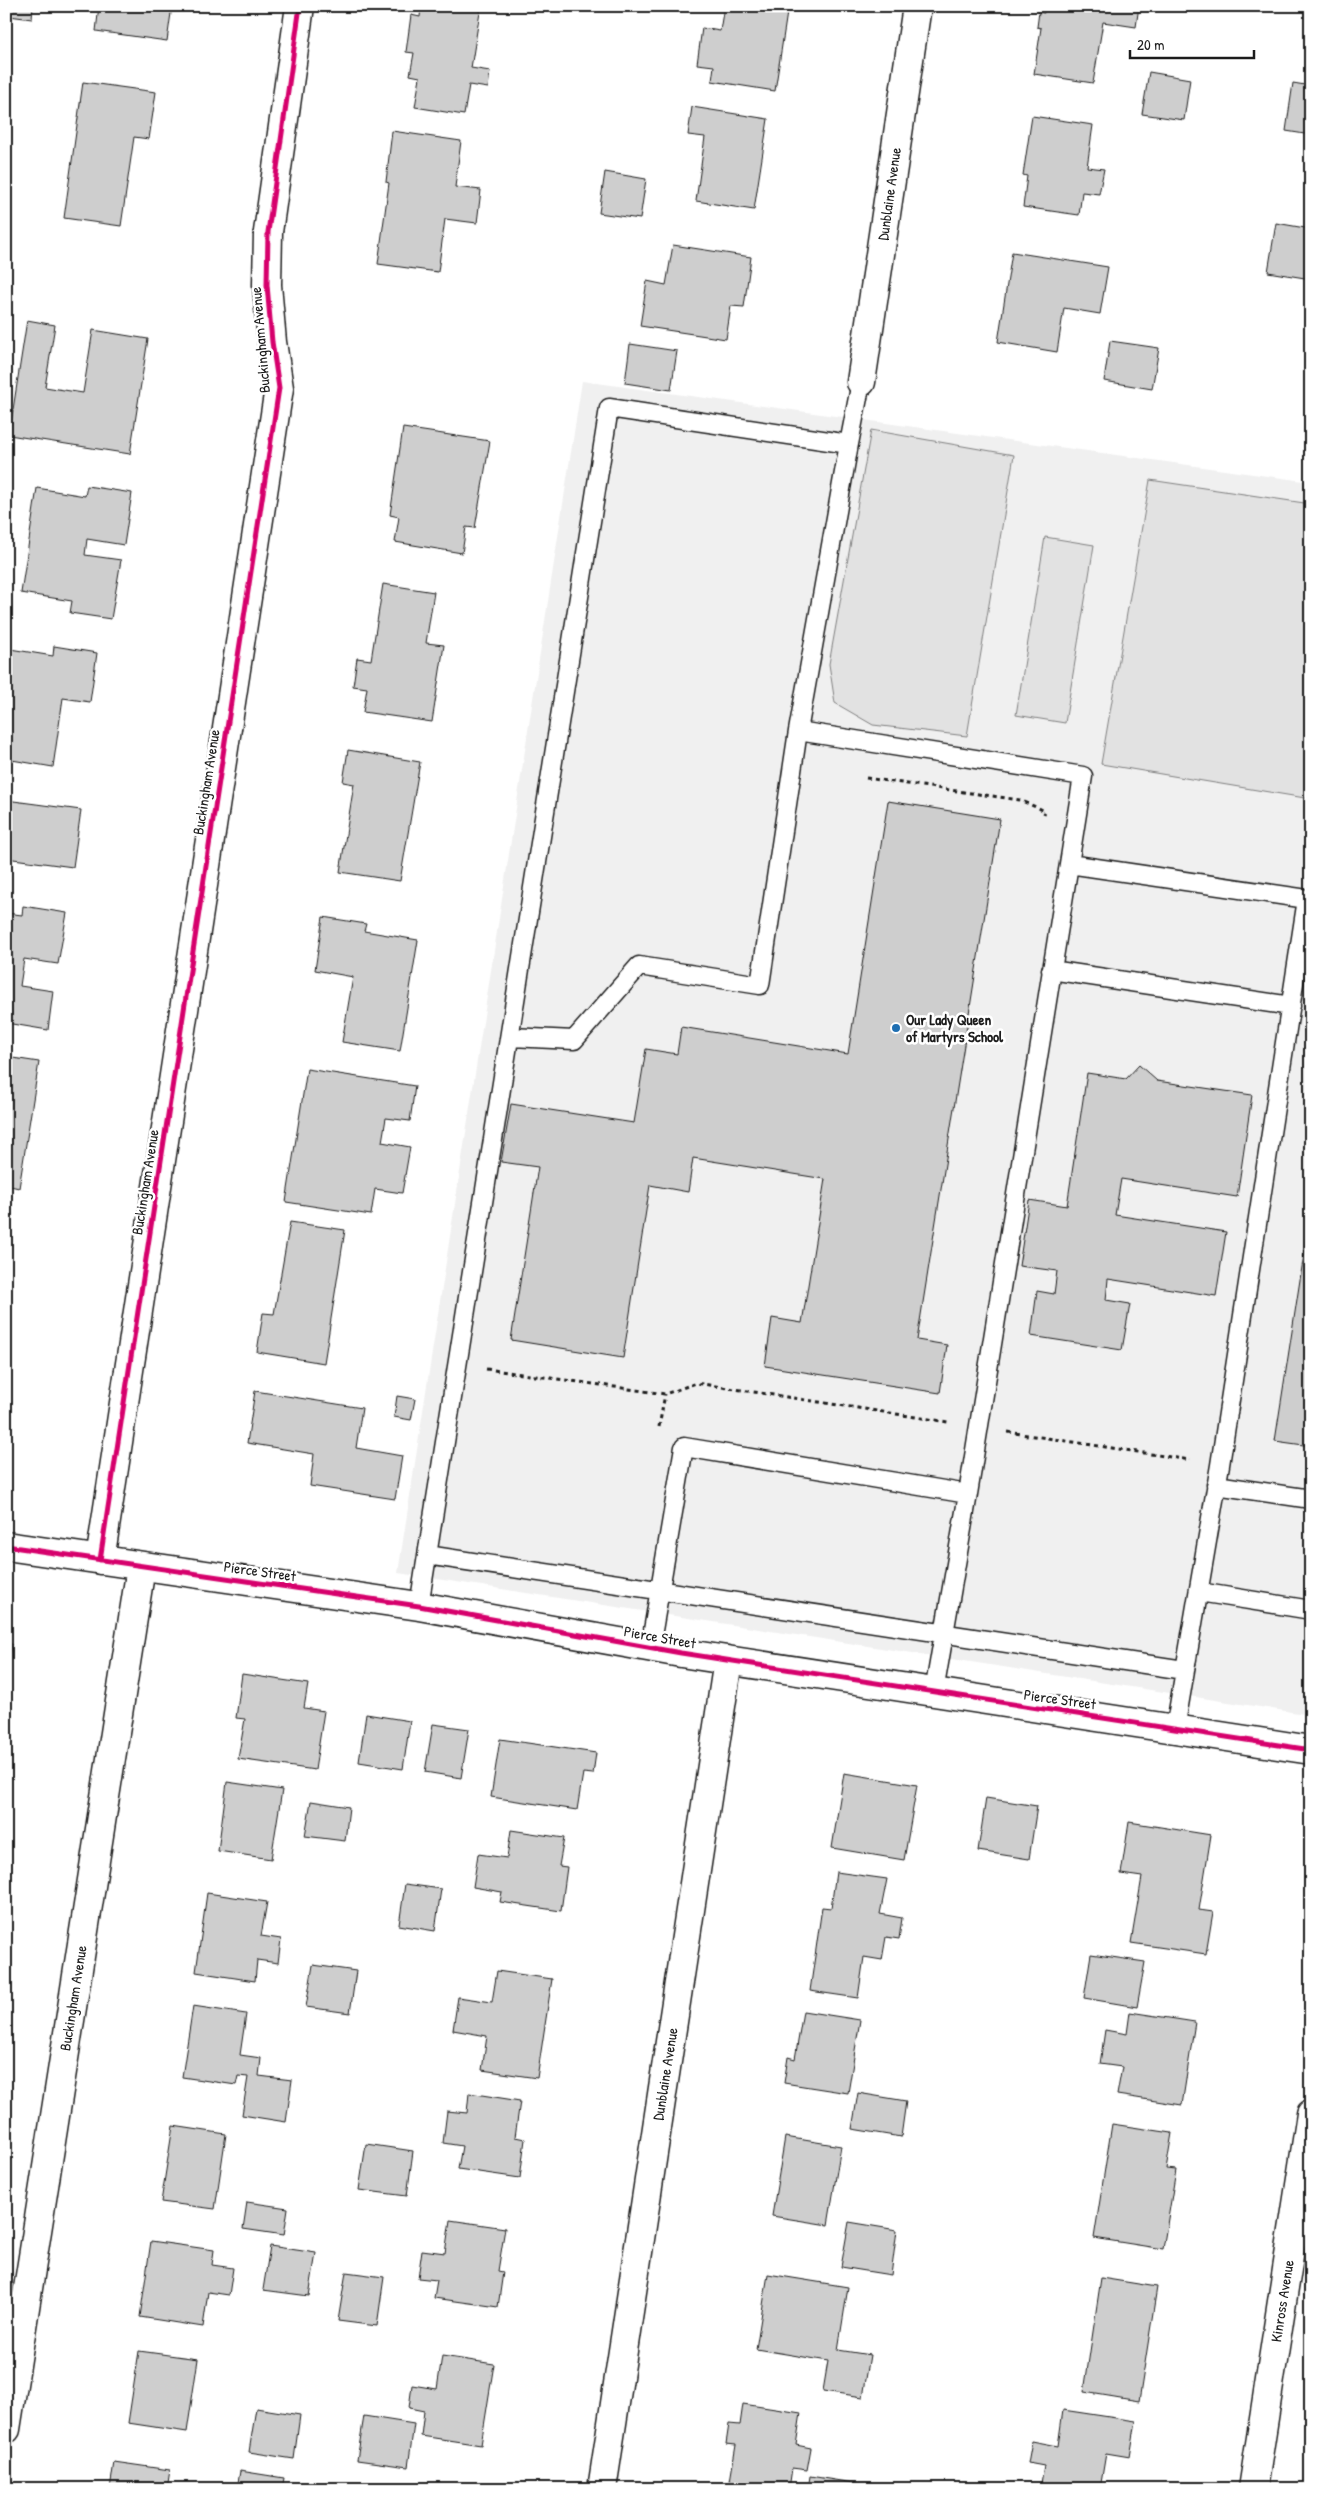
<svg xmlns="http://www.w3.org/2000/svg" width="1317" height="2495" viewBox="0 0 1317 2495" font-family="'Patrick Hand',sans-serif">
  <rect width="100%" height="100%" fill="#fff"/>
  <filter id="ink" filterUnits="userSpaceOnUse"><feTurbulence type="fractalNoise" baseFrequency=".02" numOctaves="2"/><feDisplacementMap in="SourceGraphic" scale="10" xChannelSelector="R" yChannelSelector="G"/><feConvolveMatrix kernelMatrix="1 2 1 2 8 2 1 2 1" color-interpolation-filters="sRGB"/></filter>
  <g filter="url(#ink)">
    <!-- built -->
    <path fill="#f0f0f0" d="M582 381 1311 482V1715L398 1573Z"/>
    <!-- green -->
    <path fill="#e2e2e2" stroke="#7f7f7f" d="M871 430 1014 455 967 736 873 725 835 703 829 664Z
      M1150 480 1311 504V799L1101 764Z
      M1045 537 1094 545 1065 723 1016 715Z"/>
    <!-- building -->
    <path fill="#cecece" stroke="#1c1c1c" d="M11 6H33L32 19 9 16Z
      M99 6H172L167 41 96 31Z
      M421 6H481L471 68 490 71 488 88 469 85 464 115 415 107 420 77 410 75 414 53 406 52 411 15 420 17Z
      M724 6H788L775 91 712 81 714 66 697 64 702 28 720 31Z
      M1045 6H1139L1136 27 1103 22 1093 83 1034 74 1041 28 1037 27 1039 12 1044 13Z
      M1149 72 1190 79 1184 120 1142 114Z
      M83 82 156 92 149 139 134 137 121 226 64 218Z
      M1293 83 1311 86V135L1286 131Z
      M692 107 768 119 754 210 696 201 705 137 688 135Z
      M1032 116 1093 125 1087 167 1104 169 1099 194 1082 192 1079 215 1023 207 1027 176 1023 175Z
      M392 131 461 141 455 187 481 190 477 223 445 219 438 272 378 264 389 183 386 182Z
      M605 172 646 179 640 219 599 213Z
      M1276 223 1311 229V279L1268 272Z
      M673 245 751 257 744 307 731 306 726 339 640 326 647 281 666 285Z
      M1012 252 1108 267 1100 314 1064 308 1057 352 998 342Z
      M27 320 55 325 45 387 83 393 93 330 148 339 130 454 9 435Z
      M1110 341 1159 348 1152 389 1104 381Z
      M630 344 677 351 671 390 625 383Z
      M403 428 490 441 475 528 466 527 462 553 395 542 399 517 390 515Z
      M87 486 132 493 124 545 87 539 85 555 121 560 111 619 70 613 72 601 21 593 37 488 85 496Z
      M383 584 434 592 426 643 444 645 432 722 363 712 367 688 353 686 357 658 371 660Z
      M54 646 97 653 90 702 63 698 53 767 6 759V672L10 649 53 656Z
      M348 750 420 762 400 881 340 872 354 784 343 782Z
      M6 800 81 810 73 867 6 858Z
      M888 801 1000 819 917 1340 947 1345 940 1393 765 1366 772 1318 802 1323 825 1179 693 1158 688 1192 650 1185 623 1358 511 1340 538 1167 501 1162 511 1104 634 1123 646 1049 677 1054 681 1027 848 1054Z
      M23 906 67 913 58 964 24 959 20 986 53 991 48 1030 6 1023V913L22 915Z
      M323 917 366 924 364 931 418 940 400 1051 342 1042 353 977 315 970Z
      M6 1057 39 1062 19 1188 6 1185Z
      M1139 1065 1157 1081 1252 1095 1237 1197 1121 1179 1115 1215 1226 1232 1216 1296 1108 1279 1106 1300 1130 1304 1122 1350 1031 1336 1037 1291 1054 1294 1057 1271 1019 1266 1029 1200 1067 1206 1087 1073 1126 1079Z
      M307 1069 415 1086 410 1121 386 1118 382 1142 410 1147 402 1193 375 1189 371 1215 286 1202Z
      M1311 1209V1446L1275 1441Z
      M290 1222 345 1230 324 1363 257 1352 263 1313 274 1314Z
      M255 1391 362 1408 356 1448 402 1456 395 1499 310 1486 314 1454 247 1443Z
      M397 1396 415 1399 411 1420 394 1417Z
      M6 1643 12 1644 6 1681Z
      M242 1674 308 1684 304 1708 324 1711 315 1770 238 1759 245 1719 236 1718Z
      M366 1714 410 1721 403 1769 359 1762Z
      M433 1724 469 1729 461 1778 425 1772Z
      M500 1739 596 1753 593 1774 583 1773 577 1810 491 1797Z
      M844 1773 917 1785 904 1860 832 1848Z
      M227 1782 282 1790 271 1859 218 1851Z
      M986 1798 1037 1806 1029 1859 978 1851Z
      M311 1801 349 1807 345 1841 305 1836Z
      M1129 1822 1211 1835 1199 1910 1213 1912 1206 1954 1131 1943 1142 1877 1121 1874Z
      M511 1830 564 1838 559 1866 567 1867 561 1911 500 1902 502 1892 473 1887 478 1854 507 1858Z
      M836 1872 887 1879 880 1914 902 1918 899 1939 886 1937 882 1960 864 1957 858 1998 810 1991 822 1907 831 1908Z
      M405 1884 441 1889 435 1931 399 1925Z
      M207 1893 267 1902 261 1936 281 1939 278 1963 257 1960 255 1981 196 1972Z
      M1091 1954 1145 1962 1137 2007 1084 1998Z
      M313 1965 356 1971 350 2013 306 2007Z
      M497 1971 552 1979 537 2078 482 2070 487 2036 453 2030 458 1997 492 2002Z
      M193 2006 246 2014 240 2055 261 2058 259 2076 292 2080 286 2122 242 2115 248 2077 238 2076 236 2085 182 2077Z
      M803 2011 860 2020 848 2093 784 2083 788 2057 795 2059Z
      M1130 2012 1195 2022 1182 2105 1117 2095 1122 2067 1100 2064 1105 2030 1127 2034Z
      M469 2093 520 2101 515 2137 525 2139 520 2178 458 2169 462 2146 443 2143 447 2111 467 2113Z
      M858 2093 906 2101 901 2137 852 2129Z
      M1112 2124 1172 2133 1166 2169 1176 2170 1163 2249 1094 2238Z
      M173 2126 226 2134 215 2209 161 2202Z
      M785 2137 841 2146 828 2225 772 2216Z
      M366 2144 413 2151 407 2196 359 2190Z
      M247 2202 288 2208 284 2235 243 2229Z
      M450 2220 505 2228 498 2271 503 2272 498 2307 434 2298 437 2280 418 2278 422 2250 445 2253Z
      M849 2222 897 2230 891 2275 841 2267Z
      M151 2241 214 2250 212 2265 233 2268 229 2295 208 2292 203 2327 140 2317Z
      M270 2246 316 2253 309 2296 263 2290Z
      M346 2272 384 2277 377 2326 338 2321Z
      M768 2274 848 2287 838 2350 870 2355 863 2397 823 2391 828 2361 756 2349Z
      M1101 2278 1157 2287 1139 2401 1084 2392Z
      M139 2351 198 2359 187 2432 128 2423Z
      M442 2356 494 2364 481 2445 421 2436 424 2411 409 2408 412 2385 437 2389Z
      M743 2404 801 2413 796 2445 811 2448 807 2470 792 2468 789 2489 730 2481 736 2445 726 2444 729 2424 740 2425Z
      M256 2408 300 2415 294 2459 249 2452Z
      M1063 2410 1136 2421 1130 2457 1106 2453 1100 2489H1040L1044 2466 1028 2463 1032 2441 1058 2446Z
      M364 2416 414 2424 408 2467 357 2460Z
      M114 2462 170 2470 167 2489H110Z
      M240 2471 284 2478 282 2489H237Z
      M810 2476 865 2485V2489H808Z
      M409 2484 440 2489H408Z"/>
    <g fill="none" stroke-linecap="round" stroke-linejoin="round">
      <defs>
        <path id="lane" d="M849 444 861 382
          M798 731 1083 776 1069 864
          M1051 970 1291 1006
          M1216 1485 1311 1499
          M968 1494 1069 864 1307 899 1220 1465 1175 1729
          M427 1555 1184 1670
          M1199 1592 1311 1610
          M419 1606 609 408 849 444 798 731 760 985 639 966 574 1040 511 1037
          M650 1648 684 1447 968 1494 934 1692"/>
        <path id="street" d="M861 382 917 6
          M6 1546 419 1606 681 1653 1311 1750
          M100 1560 279 388 272 342 267 285 268 232 300 6
          M6 2429 141 1567
          M602 2489 728 1660
          M1253 2489 1311 2114"/>
      </defs>
      <!-- lane casing -->
      <use href="#lane" stroke="#1c1c1c" stroke-width="21"/>
      <!-- street casing -->
      <use href="#street" stroke="#1c1c1c" stroke-width="31"/>
      <!-- path -->
      <path stroke="#1c1c1c" stroke-width="3" stroke-dasharray="4 4" stroke-linecap="butt" d="M866 778 1020 800 1045 811 1044 814
        M486 1369 665 1394 696 1383 948 1422
        M659 1427 665 1394
        M1008 1432 1190 1460"/>
      <!-- lane -->
      <use href="#lane" stroke="#fff" stroke-width="18"/>
      <!-- street -->
      <use href="#street" stroke="#fff" stroke-width="28"/>
      <defs>
        <path id="cycleway" d="M6 1546 419 1606 681 1653 1311 1750
          M100 1560 279 388 272 342 267 285 268 232 300 6"/>
      </defs>
      <!-- cycleway casing -->
      <use href="#cycleway" stroke="#fff" stroke-width="8"/>
      <!-- cycleway -->
      <use href="#cycleway" stroke="#d6006c" stroke-width="5"/>
    </g>
  </g>
  <!-- markers -->
  <circle fill="#1f6fb2" stroke="#fff" stroke-width="2" cx="896" cy="1028" r="5"/>
  <g text-anchor="middle" dominant-baseline="central" stroke-width="5" stroke-linejoin="round" paint-order="stroke">
    <!-- street labels -->
    <g font-size="15" fill="#1c1c1c" stroke="#fff">
      <text transform="translate(889 194) rotate(-82)">Dunblaine Avenue</text>
      <text transform="translate(260 340) rotate(-95)">Buckingham Avenue</text>
      <text transform="translate(206 782) rotate(-81)">Buckingham Avenue</text>
      <text transform="translate(145 1182) rotate(-81)">Buckingham Avenue</text>
      <text transform="translate(260 1571) rotate(8)">Pierce Street</text>
      <text transform="translate(660 1637) rotate(10)">Pierce Street</text>
      <text transform="translate(1060 1699) rotate(8)">Pierce Street</text>
      <text transform="translate(73 1998) rotate(-81)">Buckingham Avenue</text>
      <text transform="translate(665 2074) rotate(-81)">Dunblaine Avenue</text>
      <text transform="translate(1282 2301) rotate(-81)">Kinross Avenue</text>
    </g>
    <!-- poi labels -->
    <g font-size="15" font-weight="bold" fill="#1c1c1c" stroke="#fff" text-anchor="start">
      <text x="906" y="1019">Our Lady Queen<tspan x="906" dy="17">of Martyrs School</tspan></text>
    </g>
  </g>
  <!-- margin -->
  <rect width="1317" height="2495" fill="none" stroke="#fff" stroke-width="25"/>
  <rect x="12" y="12" width="1292" height="2470" fill="none" stroke="#1c1c1c" stroke-width="2" filter="url(#ink)"/>
  <!-- scale -->
  <path d="M1130 50v8h124v-8" fill="none" stroke="#1c1c1c" stroke-width="2.5"/>
  <text x="1137" y="50" font-size="15" fill="#1c1c1c" stroke="#ffffff" stroke-width="4" paint-order="stroke">20 m</text>
</svg>
